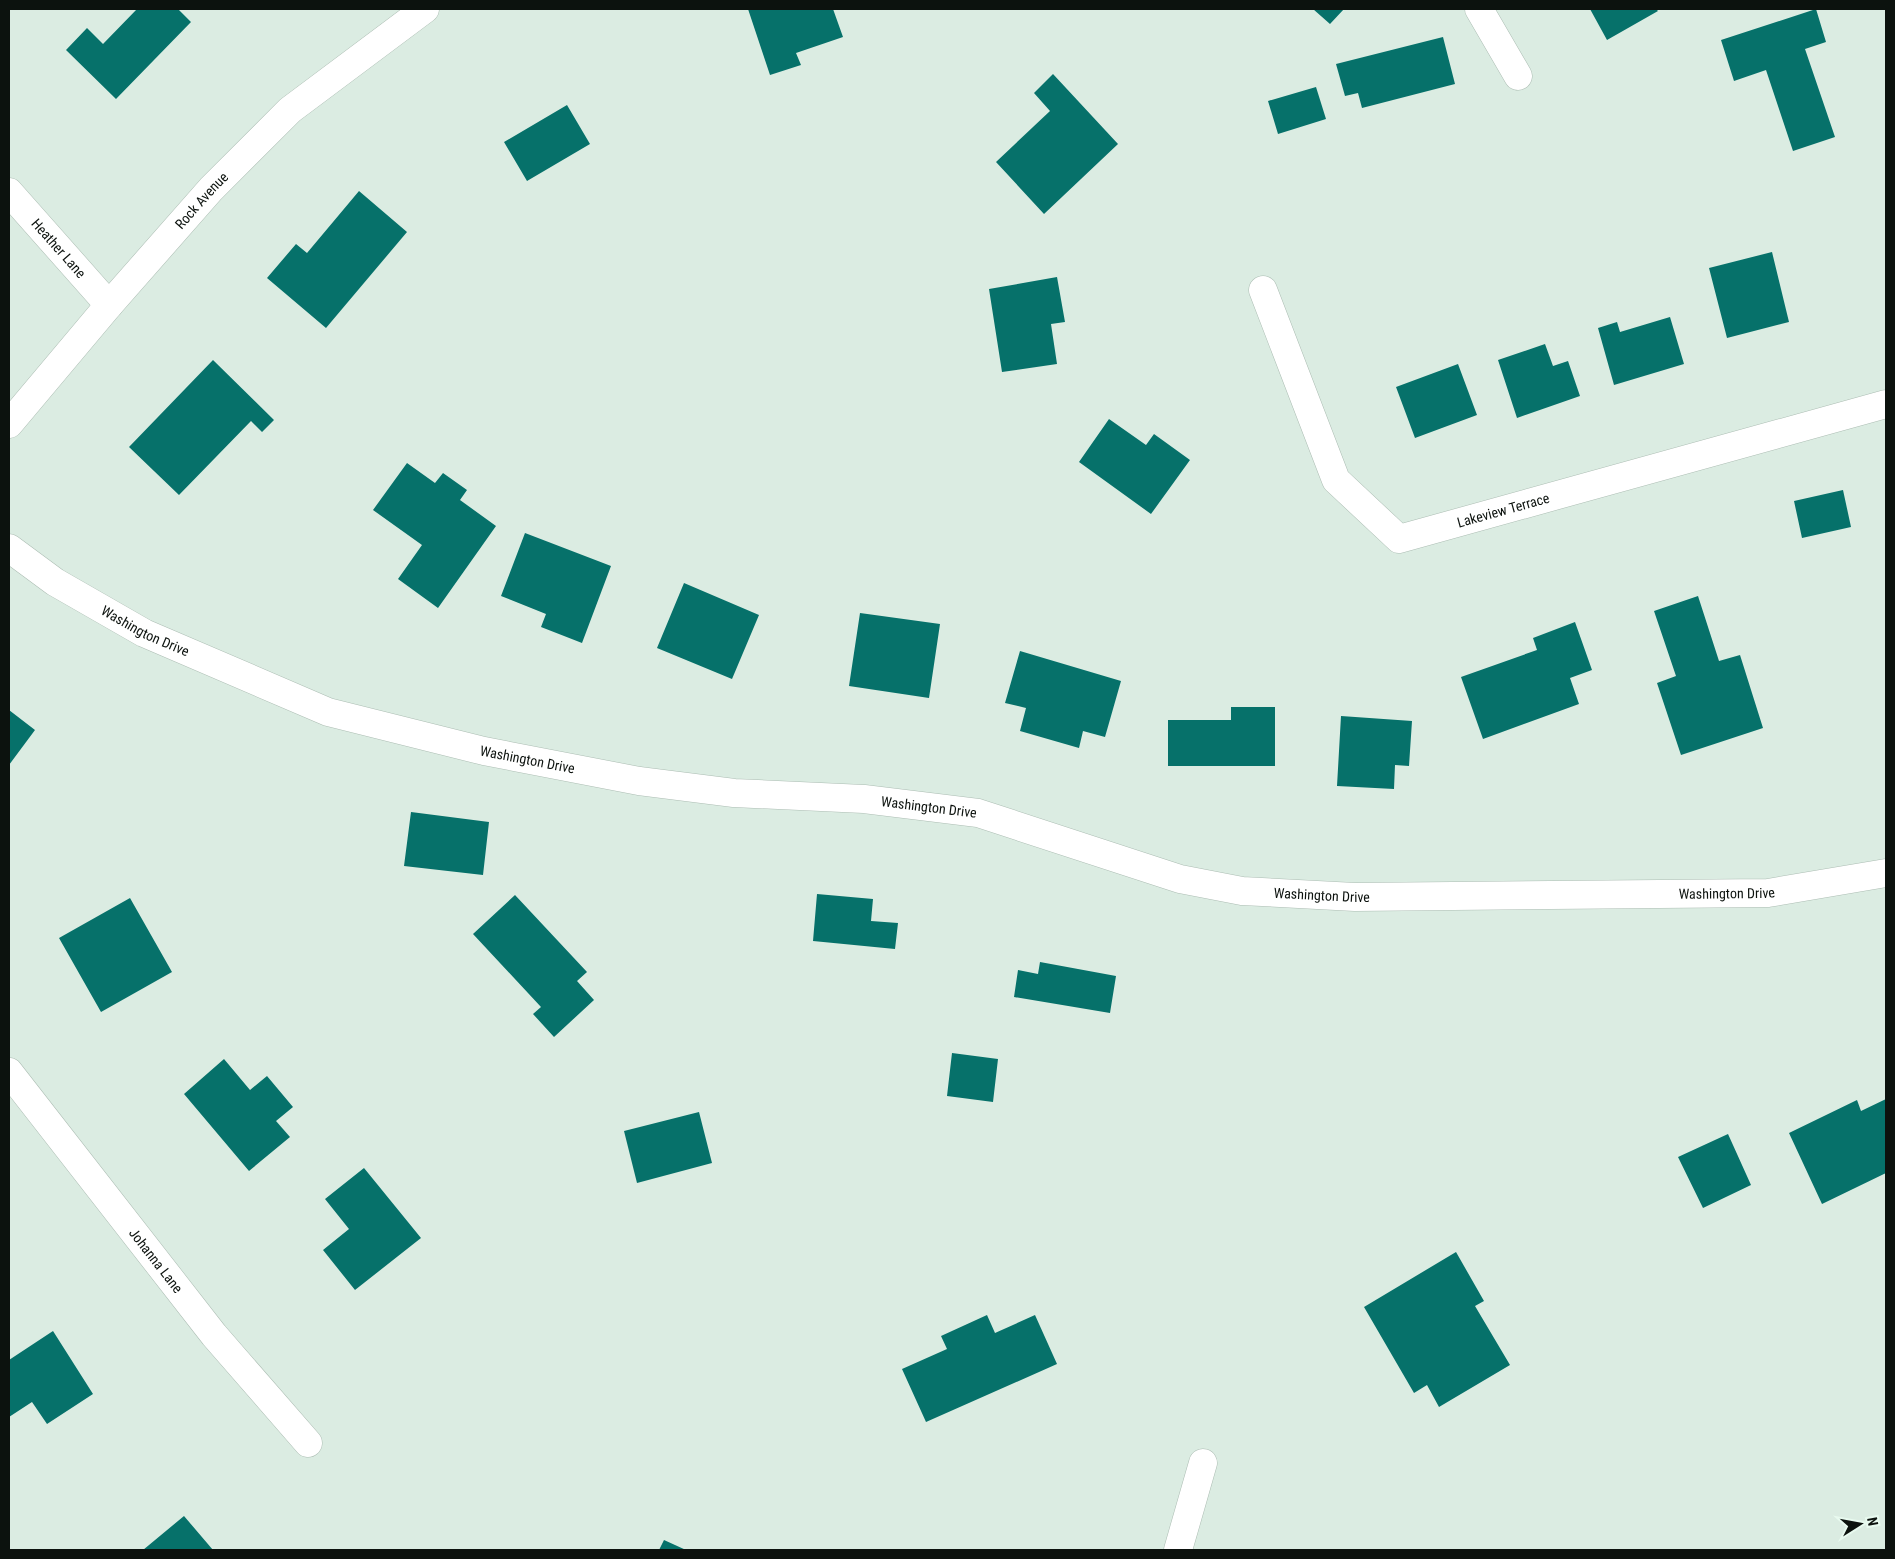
<svg xmlns="http://www.w3.org/2000/svg" width="1895" height="1559" viewBox="0 0 1895 1559" font-family="'Roboto Condensed',sans-serif">
  <rect width="100%" height="100%" fill="#dbece2"/>
  <!-- building -->
  <path fill="#06716a" d="M137 9H178L191 22 116 99 66 50 87 28 103 44Z
    M748 9H833L843 37 796 53 801 65 770 75Z
    M1313 9H1344L1330 24Z
    M1590 9H1656L1658 11 1607 40Z
    M1816 9 1826 42 1805 49 1835 137 1793 151 1766 70 1734 81 1721 40Z
    M1443 37 1455 84 1362 108 1358 93 1345 96 1336 64Z
    M1053 74 1118 144 1044 214 996 162 1050 111 1034 93Z
    M1316 87 1326 119 1278 134 1268 101Z
    M567 105 590 144 527 181 504 142Z
    M359 191 407 232 326 328 267 278 296 244 307 253Z
    M1772 252 1789 322 1727 338 1709 268Z
    M1057 277 1065 322 1051 324 1057 364 1002 372 989 289Z
    M1670 317 1684 364 1614 385 1598 328 1617 322 1620 332Z
    M1545 344 1553 366 1568 361 1580 396 1517 418 1498 360Z
    M213 360 274 420 262 432 251 421 179 495 129 447Z
    M1458 364 1477 415 1415 438 1396 387Z
    M1109 419 1146 445 1154 434 1190 460 1151 514 1079 462Z
    M407 463 435 483 443 473 467 490 460 500 496 526 438 608 398 579 422 545 373 510Z
    M1843 490 1851 527 1802 538 1794 501Z
    M525 533 611 566 582 643 541 627 546 614 501 596Z
    M684 583 759 615 732 679 657 648Z
    M1698 596 1719 661 1740 655 1763 728 1681 755 1657 683 1676 676 1654 611Z
    M860 613 940 624 929 698 849 686Z
    M1575 622 1592 670 1570 678 1579 704 1483 739 1461 677 1537 650 1533 638Z
    M1020 651 1121 681 1105 737 1083 731 1079 748 1020 731 1026 708 1005 703Z
    M1231 707H1275V766H1168V720H1231Z
    M9 710 35 730 9 765Z
    M1341 716 1412 721 1409 766 1395 765 1394 789 1337 786Z
    M411 812 489 822 483 875 404 866Z
    M817 894 873 899 871 921 898 923 895 949 813 941Z
    M515 895 587 972 577 981 594 1000 554 1037 533 1014 541 1007 473 934Z
    M130 898 172 972 101 1012 59 938Z
    M1040 962 1116 976 1110 1013 1014 997 1018 970 1038 974Z
    M952 1053 998 1059 993 1102 947 1096Z
    M224 1059 250 1090 267 1076 293 1107 276 1121 290 1137 249 1171 184 1094Z
    M1886 1099V1173L1822 1204 1789 1133 1857 1100 1861 1111Z
    M699 1112 712 1163 637 1183 624 1131Z
    M1728 1134 1751 1185 1703 1208 1678 1157Z
    M364 1168 421 1238 355 1290 323 1250 349 1229 325 1199Z
    M1456 1252 1484 1301 1475 1306 1510 1365 1439 1407 1427 1385 1414 1393 1364 1307Z
    M987 1315 995 1333 1035 1315 1057 1364 926 1422 902 1369 947 1349 941 1336Z
    M53 1331 93 1394 47 1424 32 1402 9 1417V1360Z
    M184 1516 213 1550H143Z
    M664 1540 686 1550H659Z"/>
  <g fill="none" stroke-linecap="round" stroke-linejoin="round">
    <defs>
      <g id="minor">
        <path d="M1479 9 1518 76"/>
        <path id="s1" d="M9 192 109 305"/>
        <path id="s2" d="M1263 290 1336 480 1399 539 1886 404"/>
        <path id="s3" d="M9 424 109 305 211 189 290 110 425 9"/>
        <path id="s4" d="M9 548 55 582 144 633 328 712 484 751 639 781 734 793 864 799 978 813 1180 879 1242 891 1355 897 1768 893 1886 873"/>
        <path id="s5" d="M9 1072 214 1335 308 1443"/>
        <path d="M1178 1550 1203 1463"/>
      </g>
    </defs>
    <!-- minor casing -->
    <use href="#minor" stroke="#acbdb3" stroke-width="29"/>
    <!-- minor -->
    <use href="#minor" stroke="#fff" stroke-width="28"/>
  </g>
  <g text-anchor="middle" dominant-baseline="central" stroke-width="4" stroke-linejoin="round" paint-order="stroke">
    <!-- street labels -->
    <g font-size="14" fill="#0c120e" stroke="#e8faef">
      <text stroke="none"><textPath href="#s3" startOffset="295">Rock Avenue</textPath></text>
      <text stroke="none"><textPath href="#s1" startOffset="75">Heather Lane</textPath></text>
      <text stroke="none"><textPath href="#s2" startOffset="398">Lakeview Terrace</textPath></text>
      <text stroke="none"><textPath href="#s4" startOffset="160">Washington Drive</textPath></text>
      <text stroke="none"><textPath href="#s4" startOffset="565">Washington Drive</textPath></text>
      <text stroke="none"><textPath href="#s4" startOffset="970">Washington Drive</textPath></text>
      <text stroke="none"><textPath href="#s4" startOffset="1780">Washington Drive</textPath></text>
      <text stroke="none"><textPath href="#s4" startOffset="1375">Washington Drive</textPath></text>
      <text stroke="none"><textPath href="#s5" startOffset="239">Johanna Lane</textPath></text>
    </g>
  </g>
  <!-- border -->
  <rect width="1895" height="1559" fill="none" stroke="#0c120e" stroke-width="20"/>
  <!-- north arrow -->
  <g transform="translate(1860 1524) rotate(79)" stroke="#e8faef" stroke-width="4" paint-order="stroke">
  <path d="M0-4L9 19L0 12L-9 19Z" fill="#0c120e"/>
  <text y="-8" font-size="14" font-weight="bold" text-anchor="middle" fill="#0c120e">N</text>
  </g>
</svg>
